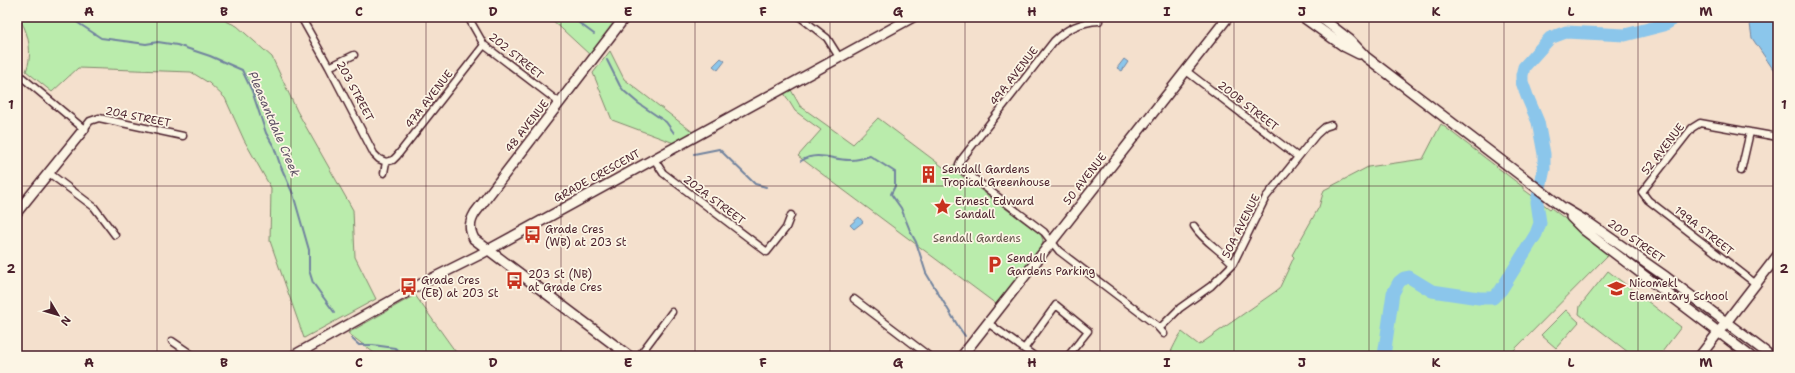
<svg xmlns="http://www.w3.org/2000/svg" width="1795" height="373" viewBox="0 0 1795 373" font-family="'Shantell Sans',sans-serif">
  <rect width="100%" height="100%" fill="#f4e0cd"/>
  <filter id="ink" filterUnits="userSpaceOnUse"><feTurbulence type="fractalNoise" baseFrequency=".025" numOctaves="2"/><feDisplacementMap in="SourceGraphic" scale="8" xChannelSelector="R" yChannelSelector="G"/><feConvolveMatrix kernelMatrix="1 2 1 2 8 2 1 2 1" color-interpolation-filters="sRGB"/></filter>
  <g filter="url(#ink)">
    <!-- green -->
    <path fill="#baecac" stroke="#82866c" d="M18 17H217L237 26 272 57 297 111 353 210 355 257 376 299 304 338 270 241 271 188 244 140 225 98 209 83 191 72 78 68 52 92 26 71C33 55 29 31 18 17Z
      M549 17H619L590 55Z
      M610 51 624 79 694 133 674 143 612 120 593 73Z
      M791 90 800 106 853 144 878 118 947 170 955 164 958 173 1041 235 1043 240 1042 246 996 304 798 156 821 130 795 111 784 93Z
      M1441 124 1523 187V189L1550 209 1551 208 1610 253 1508 356H1168C1174 348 1176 339 1182 332L1199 345 1279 289 1294 257 1292 255 1319 207 1324 190 1368 167 1423 159Z
      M1608 271 1681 327 1659 356H1633L1579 314 1580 306Z
      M415 295 455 351 462 356H378L348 333Z
      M1566 310 1579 322 1556 348 1541 335Z"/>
    <!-- water -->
    <path fill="#8bc6eb" stroke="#71839e" d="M1749 17H1778V72L1773 69 1752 38Z
      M721 58 725 61 718 70 713 66Z
      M1124 59 1128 62 1122 71 1117 68Z
      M859 217 863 222 854 229 850 225Z"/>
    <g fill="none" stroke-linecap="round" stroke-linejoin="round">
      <!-- stream -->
      <path stroke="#71839e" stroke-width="2" d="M69 17 101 38 146 44 158 42 177 45 210 56 242 70 252 91 266 133 274 147 281 167 293 194 309 250V270L313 283 334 312
        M571 17 594 34
        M607 60 620 86 624 91 638 103 666 122 674 133
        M694 154 719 149 755 184 766 187
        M801 161C818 150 834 161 851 160 857 160 864 158 870 156L895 172V186L891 194 901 208 911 233 916 242 926 273 958 326 965 336
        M351 338 359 345H373L395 348 405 356
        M980 355 981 356"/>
      <!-- river -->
      <path stroke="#8bc6eb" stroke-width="13" d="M1384 356 1393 293 1399 282 1404 278 1409 277 1432 291 1479 298H1493L1501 290 1536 234 1540 223 1537 202 1544 169V154L1538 122 1527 96 1522 82V75L1524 67 1550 38 1566 32 1625 35 1664 25 1669 22 1673 17"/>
      <defs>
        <path id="street" d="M301 17 329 67 374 154 379 159 386 162
          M468 17 484 45 560 103
          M800 17 827 38 839 57
          M1099 21C1081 22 1067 28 1054 41L961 160 959 164 960 168 1044 232 1059 251 1156 325 1164 334
          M329 67 354 55
          M1185 70 1298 157
          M17 73 84 129 90 121 99 118 183 136
          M654 159 663 173 767 252 786 228 791 215
          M386 162 393 160 397 156 484 45
          M1741 171 1750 132
          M49 173 94 207 115 235
          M384 173 386 162
          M1194 226C1204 242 1221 250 1233 264
          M1756 284 1648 200 1642 192 1692 128 1700 123 1778 137
          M854 299 929 356
          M988 323 1034 356
          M1160 328 1180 308 1211 286 1233 264 1266 197 1316 135 1325 127 1331 125
          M172 341 194 356
          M1024 349 1056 305 1088 331 1068 356
          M639 356 672 312"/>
        <path id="secondary" d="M625 17 475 213C469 223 469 229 474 239L629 356
          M1303 17 1345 47 1359 54
          M1320 17 1350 40 1366 57 1562 207 1589 223 1666 277 1771 356
          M17 212 84 129
          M1571 217 1584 230 1750 356
          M293 356 423 283 479 255 913 17
          M962 356 1228 17
          M1700 356 1778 255"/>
      </defs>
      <!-- street casing -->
      <use href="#street" stroke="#4a1f2b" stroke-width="9"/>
      <!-- secondary casing -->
      <use href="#secondary" stroke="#4a1f2b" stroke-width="12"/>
      <!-- street -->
      <use href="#street" stroke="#fcf5e5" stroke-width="6"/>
      <!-- secondary -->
      <use href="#secondary" stroke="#fcf5e5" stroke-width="9"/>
    </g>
  </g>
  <!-- grid -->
  <path fill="none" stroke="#4a1f2b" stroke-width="1" stroke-opacity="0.55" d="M157 17V356M291 17V356M426 17V356M561 17V356M695 17V356M830 17V356M965 17V356M1100 17V356M1234 17V356M1369 17V356M1504 17V356M1638 17V356M17 186H1778"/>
  <!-- icons -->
  <defs>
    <symbol id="building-bare" viewBox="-9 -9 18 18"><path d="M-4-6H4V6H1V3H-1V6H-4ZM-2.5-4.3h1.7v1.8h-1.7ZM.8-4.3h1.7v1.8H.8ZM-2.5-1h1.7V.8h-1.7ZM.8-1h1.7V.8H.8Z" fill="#c8321e" stroke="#fcf5e5" stroke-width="2.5" paint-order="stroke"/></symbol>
    <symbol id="sight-bare" viewBox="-9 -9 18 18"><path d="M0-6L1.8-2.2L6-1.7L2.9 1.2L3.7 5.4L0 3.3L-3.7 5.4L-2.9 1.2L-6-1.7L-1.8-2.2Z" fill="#c8321e" stroke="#fcf5e5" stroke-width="2.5" paint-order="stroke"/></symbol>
    <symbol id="bus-bare" viewBox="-9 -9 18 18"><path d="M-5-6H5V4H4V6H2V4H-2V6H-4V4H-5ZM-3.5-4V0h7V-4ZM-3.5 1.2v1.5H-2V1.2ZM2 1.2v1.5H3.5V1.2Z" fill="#c8321e" stroke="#fcf5e5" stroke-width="2.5" paint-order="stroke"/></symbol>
    <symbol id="parking-bare" viewBox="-9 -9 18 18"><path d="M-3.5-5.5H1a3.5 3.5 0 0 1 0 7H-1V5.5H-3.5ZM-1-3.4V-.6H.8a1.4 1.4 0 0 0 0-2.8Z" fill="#c8321e" stroke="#fcf5e5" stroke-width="2.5" paint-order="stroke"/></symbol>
    <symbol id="school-bare" viewBox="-9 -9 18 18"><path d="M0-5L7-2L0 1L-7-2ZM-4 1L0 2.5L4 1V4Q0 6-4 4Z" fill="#c8321e" stroke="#fcf5e5" stroke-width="2.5" paint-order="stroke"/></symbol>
  </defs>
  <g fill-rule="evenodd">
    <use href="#building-bare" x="916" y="162" width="25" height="25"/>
    <use href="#sight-bare" x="930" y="194" width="25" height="25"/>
    <use href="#bus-bare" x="520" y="222" width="25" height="25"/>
    <use href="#parking-bare" x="982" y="252" width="25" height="25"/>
    <use href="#bus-bare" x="502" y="268" width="25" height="25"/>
    <use href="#bus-bare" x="396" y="274" width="25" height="25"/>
    <use href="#school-bare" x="1604" y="276" width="25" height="25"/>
  </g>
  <g text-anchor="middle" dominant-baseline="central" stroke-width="3.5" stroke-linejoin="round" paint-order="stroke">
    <!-- street labels -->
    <g font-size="11" fill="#4a1f2b" stroke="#fcf5e5">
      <text transform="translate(516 56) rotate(39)">202 STREET</text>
      <text transform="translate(1014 76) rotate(-52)">49A AVENUE</text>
      <text transform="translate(355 91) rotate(62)">203 STREET</text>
      <text transform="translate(429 99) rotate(-52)">47A AVENUE</text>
      <text transform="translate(1248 106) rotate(38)">200B STREET</text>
      <text transform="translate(138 117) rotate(11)">204 STREET</text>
      <text transform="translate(527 126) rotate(-52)">48 AVENUE</text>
      <text transform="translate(1663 149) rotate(-52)">52 AVENUE</text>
      <text transform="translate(597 176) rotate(-29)">GRADE CRESCENT</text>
      <text transform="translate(1085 179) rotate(-52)">50 AVENUE</text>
      <text transform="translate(714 200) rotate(37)">202A STREET</text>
      <text transform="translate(1241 226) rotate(-63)">50A AVENUE</text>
      <text transform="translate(1704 231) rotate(38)">199A STREET</text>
      <text transform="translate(1636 241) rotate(35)">200 STREET</text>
    </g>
    <!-- poi labels -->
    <g font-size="11" fill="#4a1f2b" stroke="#fcf5e5" text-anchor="start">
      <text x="942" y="169">Sendall Gardens<tspan x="942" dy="13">Tropical Greenhouse</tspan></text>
      <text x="955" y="201">Ernest Edward<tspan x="955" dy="13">Sandall</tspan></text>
      <text x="545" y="229">Grade Cres<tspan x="545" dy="13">(WB) at 203 St</tspan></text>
      <text x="1007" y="258">Sendall<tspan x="1007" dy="13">Gardens Parking</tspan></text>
      <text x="528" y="274">203 St (NB)<tspan x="528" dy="13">at Grade Cres</tspan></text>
      <text x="421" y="280">Grade Cres<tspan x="421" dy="13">(EB) at 203 St</tspan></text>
      <text x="1629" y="283">Nicomekl<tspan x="1629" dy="13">Elementary School</tspan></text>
    </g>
    <!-- park labels -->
    <g font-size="11" fill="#66524b" stroke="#fcf5e5">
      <text x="977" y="238">Sendall Gardens</text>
    </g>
    <!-- water labels -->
    <g font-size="12" font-style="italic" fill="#5e5165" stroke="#fcf5e5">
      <text transform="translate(274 124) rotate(67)">Pleasantdale Creek</text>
    </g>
  </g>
  <!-- margin -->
  <rect width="1795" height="373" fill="none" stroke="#fcf5e5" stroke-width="44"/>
  <!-- north arrow -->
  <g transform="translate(58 315) rotate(128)" stroke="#fcf5e5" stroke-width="3" paint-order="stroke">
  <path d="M0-3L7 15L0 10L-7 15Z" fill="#4a1f2b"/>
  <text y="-6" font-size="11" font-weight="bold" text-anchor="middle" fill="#4a1f2b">N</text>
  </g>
  <rect x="22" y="22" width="1751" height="329" fill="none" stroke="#4a1f2b" stroke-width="1.5"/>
  <g font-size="13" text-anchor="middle" font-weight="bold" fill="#4a1f2b">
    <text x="89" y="16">A</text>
    <text x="224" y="16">B</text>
    <text x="359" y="16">C</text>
    <text x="493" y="16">D</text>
    <text x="628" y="16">E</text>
    <text x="763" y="16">F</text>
    <text x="898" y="16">G</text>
    <text x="1032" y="16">H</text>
    <text x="1167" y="16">I</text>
    <text x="1302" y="16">J</text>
    <text x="1436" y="16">K</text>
    <text x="1571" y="16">L</text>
    <text x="1706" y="16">M</text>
    <text x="11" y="109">1</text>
    <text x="1784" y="109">1</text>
    <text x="11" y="273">2</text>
    <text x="1784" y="273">2</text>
    <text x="89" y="367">A</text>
    <text x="224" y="367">B</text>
    <text x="359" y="367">C</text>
    <text x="493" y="367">D</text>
    <text x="628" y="367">E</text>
    <text x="763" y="367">F</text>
    <text x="898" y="367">G</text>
    <text x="1032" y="367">H</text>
    <text x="1167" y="367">I</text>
    <text x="1302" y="367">J</text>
    <text x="1436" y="367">K</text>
    <text x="1571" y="367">L</text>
    <text x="1706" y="367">M</text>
  </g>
</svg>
